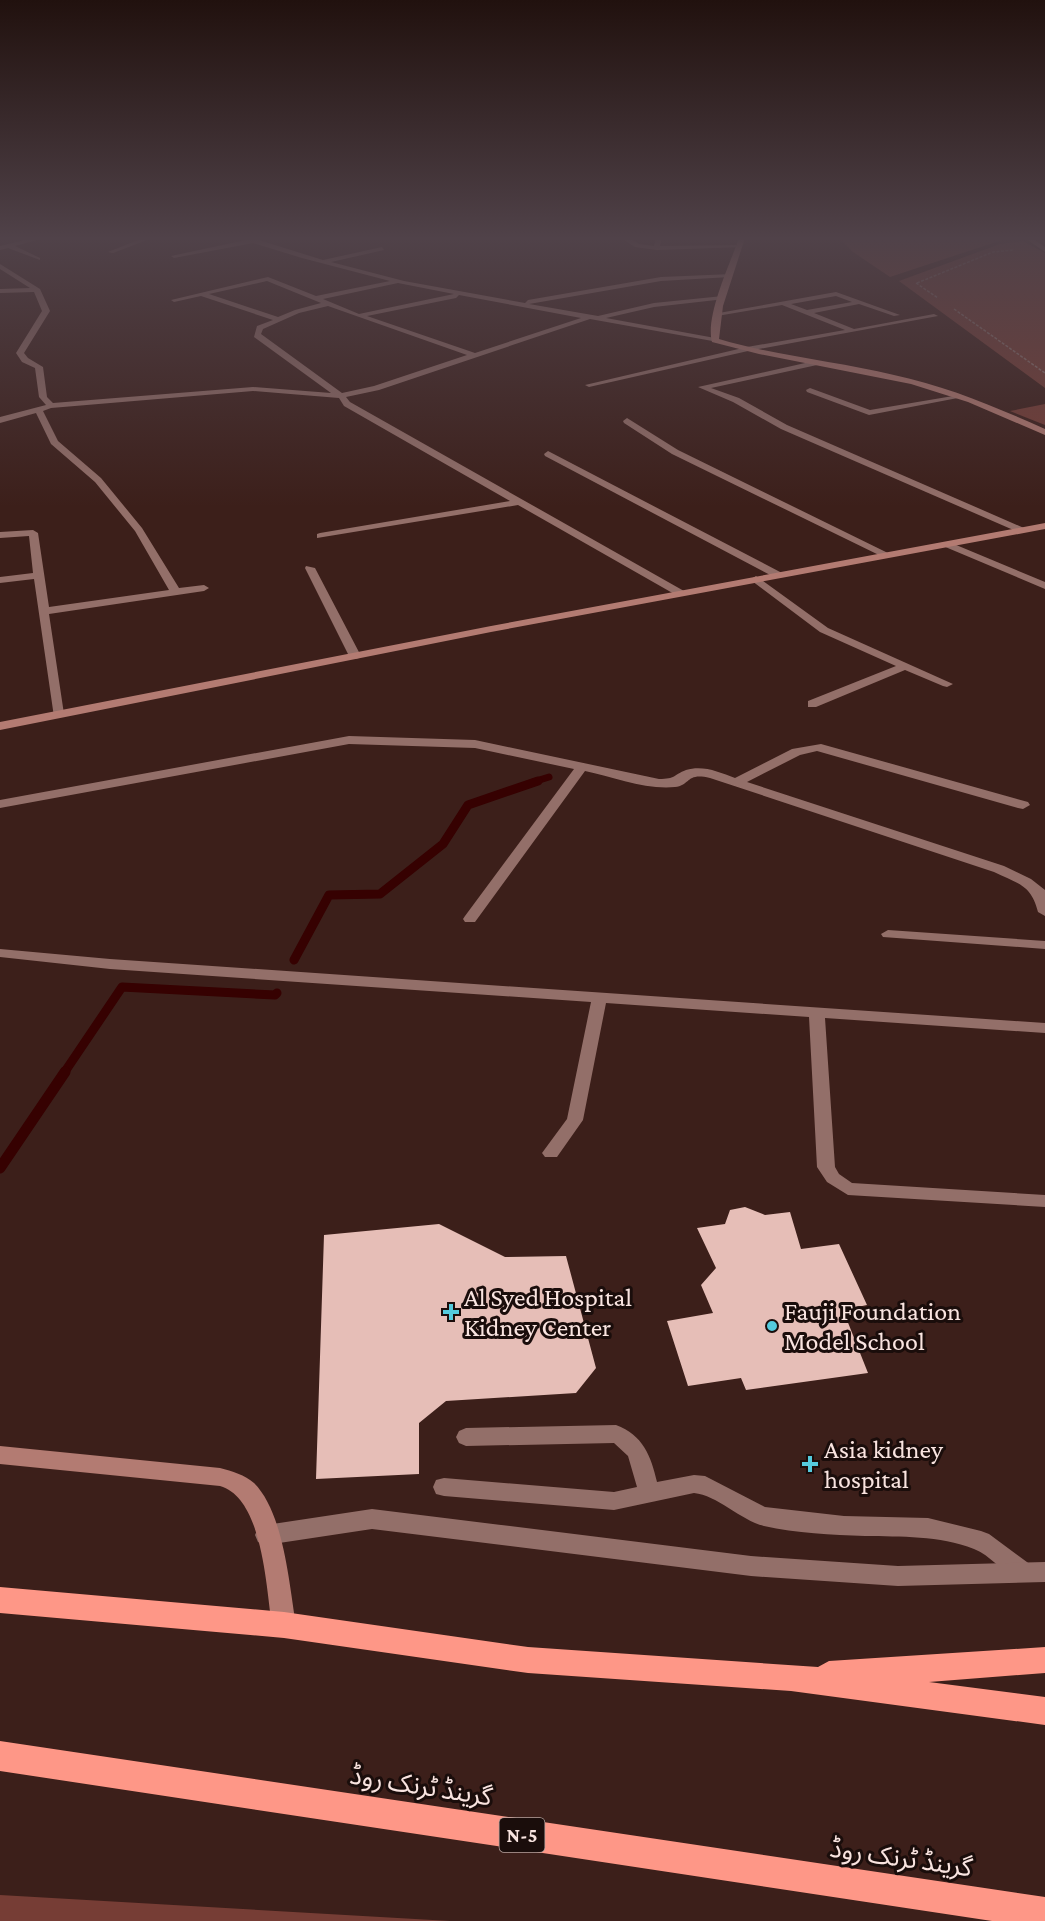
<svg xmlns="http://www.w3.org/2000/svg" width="1045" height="1921" viewBox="0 0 1045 1921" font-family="'Crimson Pro','Noto Sans Arabic',serif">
  <rect width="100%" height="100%" fill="#3c1f1a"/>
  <!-- green -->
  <path fill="#763d35" d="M839 238H1008L890 277 853 252Z
    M1023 241 1045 253V388L899 281 1000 244Z
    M1045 404V425L1010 411Z
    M0 1895 450 1921H0Z"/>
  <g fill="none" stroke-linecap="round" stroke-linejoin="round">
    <!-- stream-far2 -->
    <path stroke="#360101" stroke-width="7" d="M533 782 549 777"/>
    <!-- stream-far1 -->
    <path stroke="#360101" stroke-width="9" d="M294 960 329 895 380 894 443 844 468 805 538 781
      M64 1073 122 987 275 995 277 993"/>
    <!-- stream -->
    <path stroke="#360101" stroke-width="11" d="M0 1168 65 1072"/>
  </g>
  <!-- building -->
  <path fill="#e6beb7" d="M745 1207 765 1215 790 1212 801 1249 839 1244 867 1305 843 1310 868 1373 746 1390 741 1378 688 1386 667 1321 713 1313 701 1285 716 1268 697 1228 725 1224 730 1210Z
    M439 1224 505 1257 566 1256 596 1368 576 1393 446 1401 419 1423V1474L316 1479 324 1235Z"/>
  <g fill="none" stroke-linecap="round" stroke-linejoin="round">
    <!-- path -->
    <path stroke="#8e7470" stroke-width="1.5" stroke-dasharray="3 1.5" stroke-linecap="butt" d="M916 283 938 298
      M917 283 993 252 1014 250
      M954 309 1045 373"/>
    <!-- lane -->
    <path fill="#936f69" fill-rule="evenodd" d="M616 1425C643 1435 651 1456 657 1482L694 1475 705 1476 765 1507 844 1516 928 1518 981 1531 989 1534 1031 1565 1034 1572 1031 1579 1023 1582C1004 1575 992 1556 974 1549 939 1535 901 1537 865 1536 832 1535 796 1533 764 1526 740 1520 717 1495 694 1493L614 1510 444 1496 436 1494 433 1487 436 1480 444 1478 614 1492 637 1487 628 1456 614 1443 466 1446 459 1443 456 1437 459 1431 466 1428Z"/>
    <!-- street -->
    <path fill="#936f69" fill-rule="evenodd" d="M33 238H44L15 246 40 258V260L8 248 0 250V246Z
      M143 238H152L113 253 108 252Z
      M242 238H252L323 260 382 247 384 250 331 262 404 281 525 303 528 300 661 277 732 274 730 277 661 281 529 304 598 316 654 303 723 296 725 299 654 307 606 318 715 338 718 342 590 319 379 390 346 397 350 402 684 591V595H676L518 505 317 538V534L320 533 510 501 344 406 339 398 253 391 51 408 43 411 58 441 101 478 142 528 179 588 204 585 209 588 204 591 49 614 64 714 62 717H54L34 579 0 583V577L33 573 29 536 0 538V532L33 530 38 533 49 607 169 590 135 531 95 482 51 444 36 413 0 423V417L46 405 39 397 35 368 22 362 16 353 42 311 34 292 0 293V289L30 288 0 269V264L40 289 50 311 24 353 28 358 43 367 47 397 53 403 253 387 331 393 254 337 257 326 273 320 201 296 174 302 171 300 268 277 316 296 390 281 302 258 253 243 174 258 171 256 246 240ZM267 281 321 303 295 310 278 317 209 294ZM398 283 454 294 359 314 323 299ZM459 295 581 318 475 353 367 316 456 298ZM328 306 467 355 374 386 342 393 261 334 263 329 299 313Z
      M621 238H629L639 244 654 246 656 238H662L660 246 739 245 742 247 657 250 635 247Z
      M1025 238H1032L1045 247V252Z
      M836 292 900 315 894 316 859 304 814 313 854 329 934 314 938 316 748 351 589 387 585 385 747 347 845 330 782 305 717 316 713 314ZM836 296 852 302 807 310 791 304Z
      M814 361H817V365L711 388 739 398 787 425 1024 528V532H1018L781 429 733 402 698 387Z
      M810 388 870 410 959 395 963 397 869 415 807 392 806 390Z
      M627 418 678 450 892 555 883 557 672 454 624 423 623 421Z
      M548 451 782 573 783 575 774 577 545 456 544 454Z
      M943 542H949L1045 582V589L943 546Z
      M306 566 315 568 361 656 359 658 355 659 349 656 305 568Z
      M756 576 828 628 953 684 947 687 943 686 905 670 816 707H808V701L896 666 820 632 752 581 751 579Z
      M349 736 475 740 659 779C676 779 673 775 686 770 703 765 719 772 735 778L792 749 821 744 1028 802 1030 805 1023 809 1018 808 817 751 800 755 747 782 1004 866 1031 879 1045 890V916L1038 912C1031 884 1018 884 994 872L710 778C686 772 691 785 675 787 646 790 613 777 585 771L475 922H465L463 919 465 916 574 769 475 748 349 744 0 808V800Z
      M888 930 1045 941V949L883 937 881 934Z
      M0 949 110 959 1045 1023V1033L825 1018 835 1167 839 1174 852 1183 1045 1195V1207L848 1195 827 1182 817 1167 809 1017 606 1003 583 1120 557 1157H545L542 1153 567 1119 591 1002 110 969 0 957Z
      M372 1509 751 1556 898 1566 1045 1562V1582L898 1586 751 1576 372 1529 266 1545 258 1542 255 1535 258 1528 266 1525Z"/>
    <!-- secondary -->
    <path fill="#b37b72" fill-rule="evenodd" d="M739 238H745L723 306 719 339C776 356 836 361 894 375 946 386 996 407 1045 429V435L968 402 911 384 759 354 712 342C705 316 730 264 739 238Z
      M1045 523V529L491 632 0 730V722L491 626Z
      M0 1446 220 1468C232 1471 245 1475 254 1483 284 1513 289 1584 296 1625L292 1633 284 1636 276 1633 272 1625C266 1588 263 1498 220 1486L0 1464Z"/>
    <!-- highway -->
    <path fill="#fe9787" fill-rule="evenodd" d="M0 1587 284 1612 528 1647 818 1667 829 1661 1045 1647V1673L929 1682 1045 1697V1725L791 1691 528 1673 284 1638 0 1613Z
      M0 1741 1045 1897V1921H992L0 1771Z"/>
  </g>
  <!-- sky -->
  <linearGradient id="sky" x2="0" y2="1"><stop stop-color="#21110e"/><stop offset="0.47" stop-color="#504249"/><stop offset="1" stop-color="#504249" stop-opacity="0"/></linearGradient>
  <rect width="1045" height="507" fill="url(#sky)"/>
  <!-- markers -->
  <g fill="#54cadd" stroke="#1a0d0b" stroke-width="2">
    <path d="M448 1303h6v6h6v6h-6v6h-6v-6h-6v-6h6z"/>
    <circle cx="772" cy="1326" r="6"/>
    <path d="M807 1455h6v6h6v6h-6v6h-6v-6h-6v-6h6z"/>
  </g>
  <g text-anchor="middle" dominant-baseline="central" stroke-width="6" stroke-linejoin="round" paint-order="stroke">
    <!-- shield labels -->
    <rect fill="#1a0d0b" stroke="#b6a4a0" stroke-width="1.5" x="499.5" y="1818" width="45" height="34" rx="4.5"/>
    <g font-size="20" font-weight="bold" fill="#f9e4e0">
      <text x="522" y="1835">N-5</text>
    </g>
    <!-- near-poi labels -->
    <g font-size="26" fill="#f9e4e0" stroke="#1a0d0b" text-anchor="start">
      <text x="464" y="1297">Al Syed Hospital<tspan x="464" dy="30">Kidney Center</tspan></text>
      <text x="784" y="1311">Fauji Foundation<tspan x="784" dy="30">Model School</tspan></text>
      <text x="824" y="1449">Asia kidney<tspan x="824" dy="30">hospital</tspan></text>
    </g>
    <!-- near-street labels -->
    <g font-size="26" fill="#f9e4e0" stroke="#1a0d0b">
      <text transform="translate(421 1786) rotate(9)">گرینڈ ٹرنک روڈ</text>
      <text transform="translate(901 1858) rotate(8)">گرینڈ ٹرنک روڈ</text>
    </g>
  </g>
</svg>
